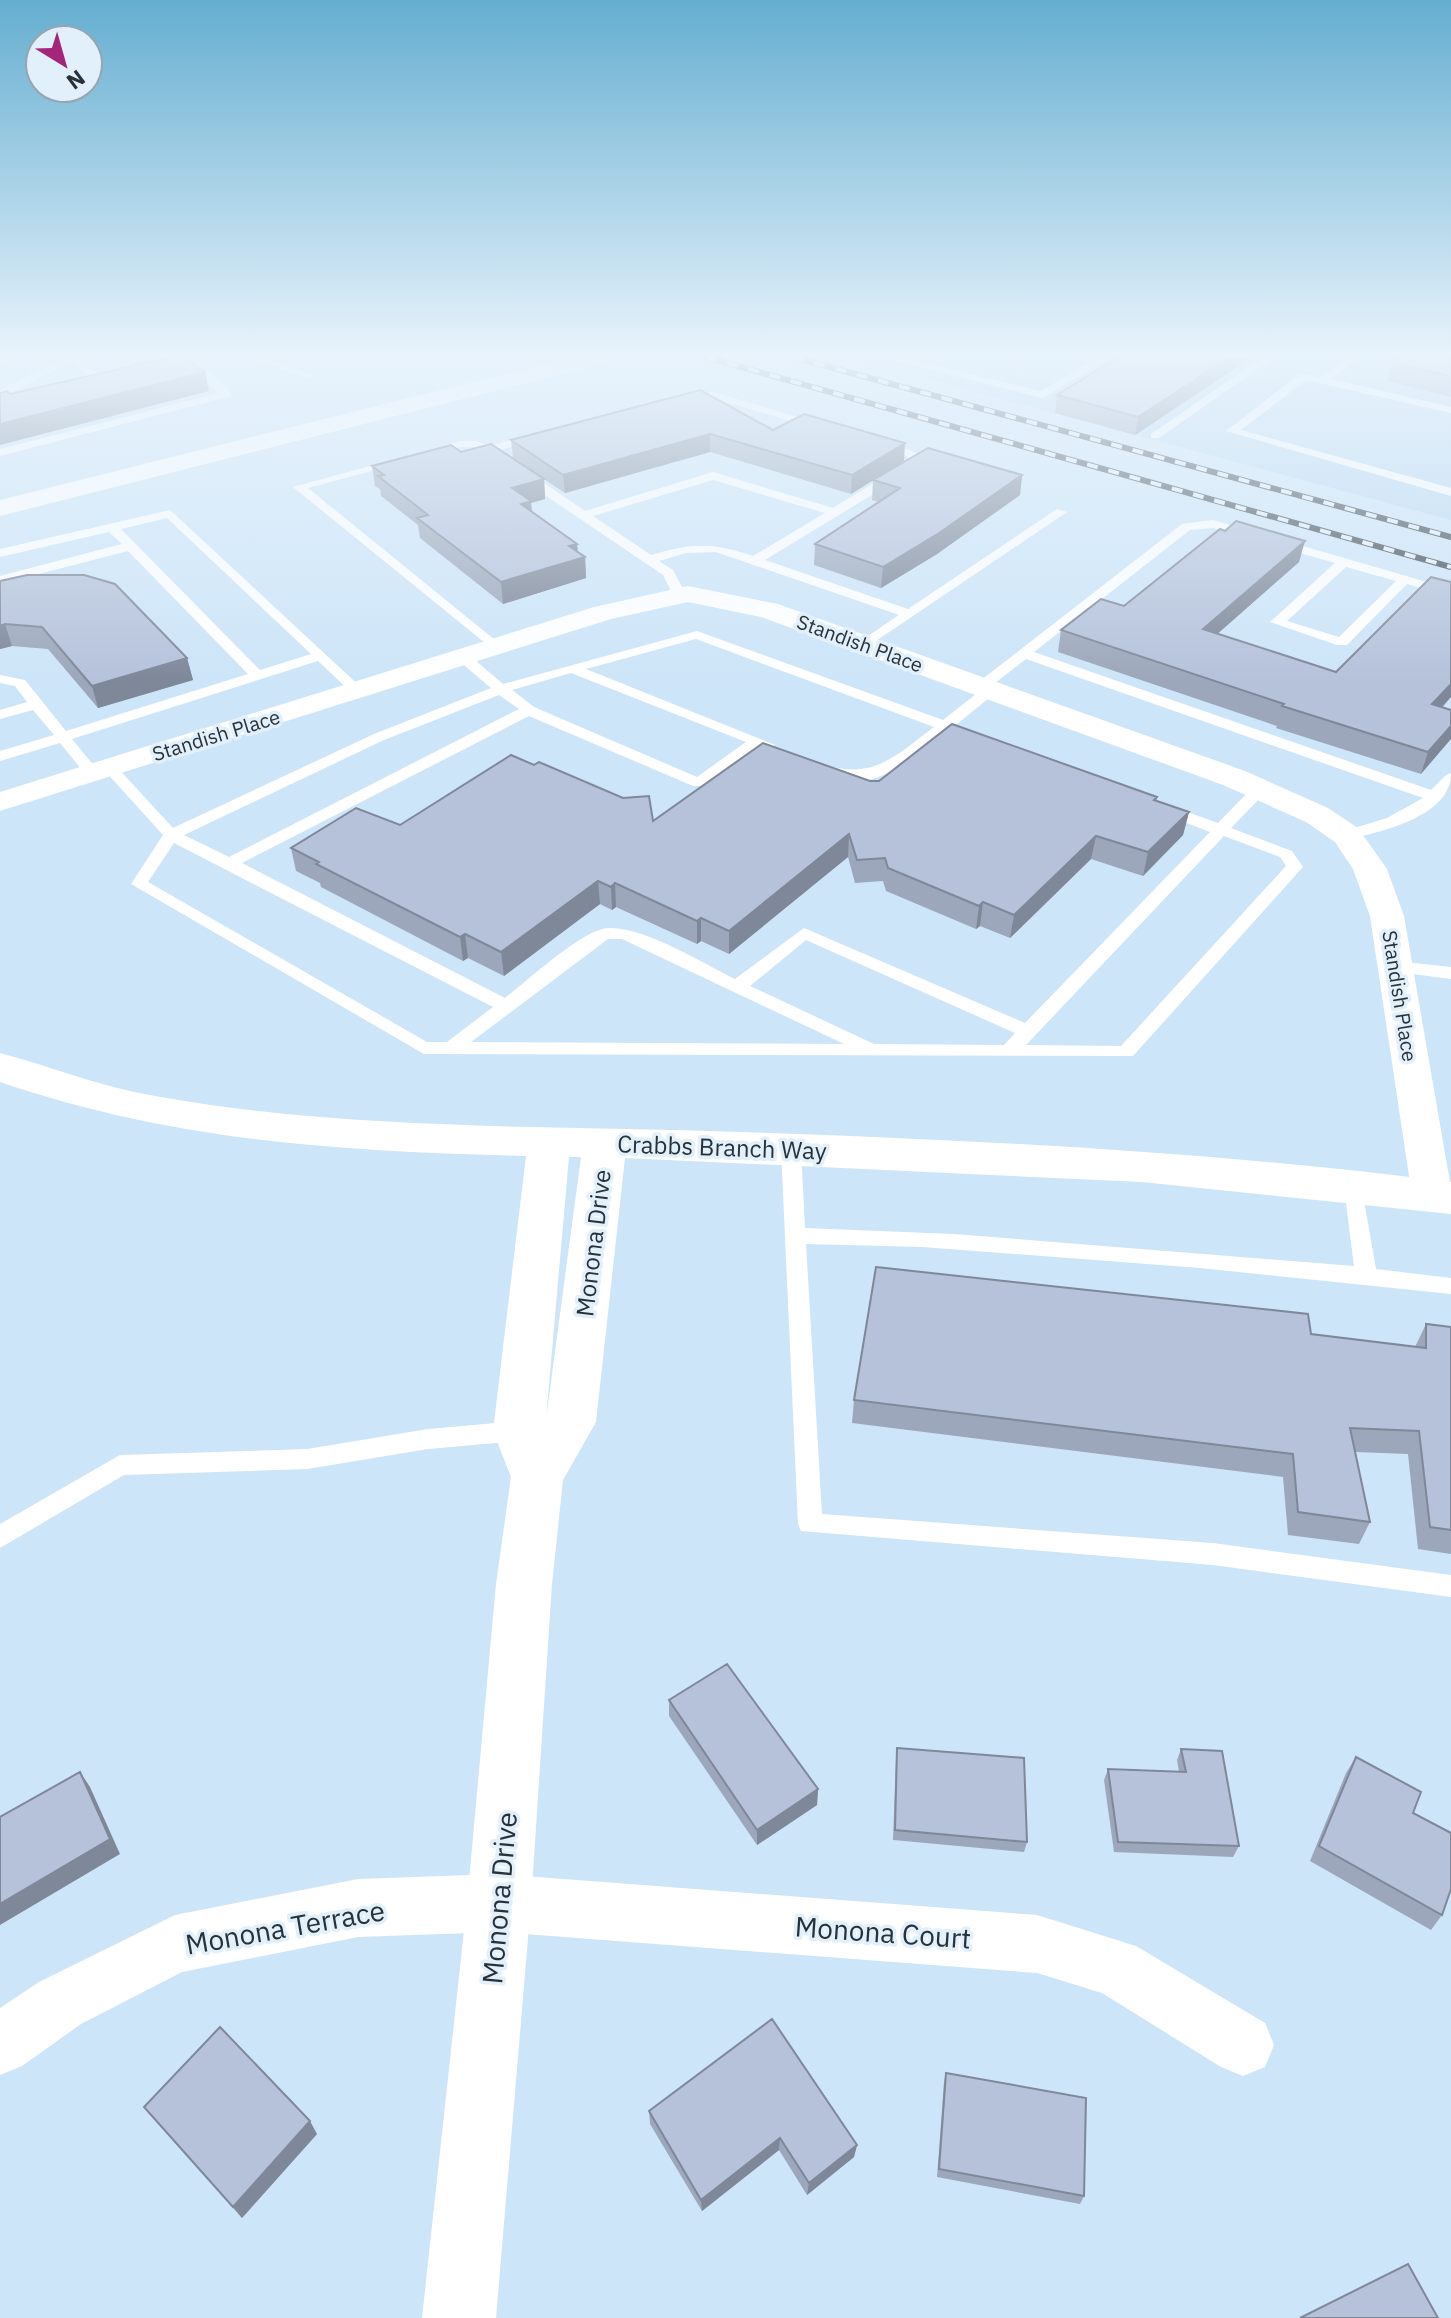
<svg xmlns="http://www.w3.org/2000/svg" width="1451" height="2318" viewBox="0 0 1451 2318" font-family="'IBM Plex Sans',sans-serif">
  <rect width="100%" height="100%" fill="#cde5f8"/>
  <!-- built -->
  <path fill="#bbd9f1" d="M845 357H1451V520L979 393Z"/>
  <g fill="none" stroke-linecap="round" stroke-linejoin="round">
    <!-- lane -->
    <path fill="#fff" fill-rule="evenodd" d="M65 357H79L106 381 97 383 72 362 8 394H0V390Z
      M245 357H261L316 376 307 378Z
      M880 357 910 360 928 357 921 362 1041 391 1099 357H1111L1043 398Z
      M1263 357H1275L1159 438H1151V434Z
      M1348 357H1360L1331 379 1451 407V413L1306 380 1241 430 1451 488V496L1226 431 1300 374 1321 377Z
      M199 363 231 392V396L0 456V449L219 393 193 369 180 367Z
      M713 392 821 424 823 426 813 428 713 398 682 401 677 398Z
      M535 434 539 435V439L497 451 585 511 713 472 833 508 890 473H898V479L765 560 908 609 1057 509 1067 512 864 649 857 645 859 642 899 615 716 552 686 553 659 561 673 570 687 596 675 599 663 575 474 447H461L308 488 500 644V650L495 651 293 487 461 441H476L489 446ZM713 480 825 513 753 556C712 542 692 543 651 555L593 516Z
      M879 440 915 452 924 461 914 463 907 456 875 445 873 443Z
      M170 510 365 691 353 694 318 661 72 739 100 773 97 776H87L60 743 0 761V751L54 735 33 710 0 719V710L27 702 15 686 0 683V675L25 680 66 731 248 674 128 551 0 584V576L122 544 109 532 0 557V549ZM167 518 311 654 260 670 121 529Z
      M1213 520 1451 589V597L1407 584 1347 645H1337L1270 622 1335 563 1213 528 1190 530 1034 652 1431 790 1446 775 1451 773C1451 817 1382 831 1347 840L1341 838V832L1387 818 1423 798 1026 659 991 686 997 690 995 693 956 725 979 734V740H969L947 732C918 754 865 803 826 772L834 767C876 778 902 751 934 727L696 639 586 669 775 745 767 750 758 747 703 786H693L529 716 242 863 505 998C528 980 576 936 602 929 635 921 704 964 735 979L804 928 1025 1023 1210 832 1158 812V806H1170L1218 823 1254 786H1266V792L1231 828 1292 851 1303 867 1133 1056 424 1054 131 884 163 835 105 771V765H115L173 828 374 734 491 688 458 660V654H468L503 684 697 631 943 720 980 691 974 687 976 684 1182 524ZM1346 567 1396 581 1339 637 1287 621ZM571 673 746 742 697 777 534 707 512 690ZM499 695 519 709 229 857 184 835 384 740ZM1224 836 1280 857 1286 866 1121 1046 1026 1045ZM174 843 493 1007 447 1042H427L148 882ZM608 939H622L844 1044 471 1042ZM806 940 1015 1033 1004 1045 874 1044 750 986Z
      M1395 961 1451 967V979L1389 971 1386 967Z
      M791 1142 801 1149 805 1228 954 1234 1354 1266 1344 1188 1354 1181 1361 1183 1376 1269 1451 1278V1294L1200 1268 922 1247 806 1244 822 1514 1213 1543 1451 1575V1597L1213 1565 801 1531 798 1524 781 1149Z
      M519 1421 527 1424 531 1431 527 1438 519 1441 428 1449 307 1469 124 1475 0 1548V1524L120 1455 307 1449 428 1429Z"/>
    <!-- street -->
    <path fill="#fff" fill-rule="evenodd" d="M0 357H14L0 366Z
      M688 586 778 604 1245 771 1328 808 1358 828 1387 869 1404 916 1451 1188 1446 1206 1432 1211 1418 1206 1412 1196 1370 916 1353 869 1335 842 1306 822 1223 785 761 617 688 602 611 619 0 811V792L594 607Z
      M499 1874 1037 1915 1136 1946 1265 2023 1274 2045 1265 2067 1243 2076 1221 2067 1102 1993 1037 1973 499 1932 358 1937 182 1972 81 2024 22 2066 0 2075V2008L39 1982 175 1915 358 1879Z"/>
    <!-- secondary -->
    <path fill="#fff" fill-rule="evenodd" d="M573 357H612L609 362 0 516V500Z
      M0 1053C52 1067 102 1087 155 1096 348 1131 546 1125 741 1132 979 1140 1215 1152 1451 1182V1214L1142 1182 625 1158 596 1422 563 1480 552 1584 531 1903 496 2318H422L467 1903 496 1584 511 1477 493 1431 526 1156C341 1151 176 1142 0 1082ZM569 1157H581L546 1419Z"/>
    <defs>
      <path id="rail" d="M706 357 1451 567
        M793 357 1451 537"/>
    </defs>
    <!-- rail casing -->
    <use href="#rail" stroke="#3f4a53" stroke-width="6"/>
    <!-- rail -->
    <use href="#rail" stroke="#e2f0fc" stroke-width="4" stroke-dasharray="11" stroke-linecap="butt"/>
  </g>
  <!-- wall -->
  <path fill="#9ca7bb" d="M1119 357H1252L1135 435 1055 413 1057 395Z
    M1451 357V397L1387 381 1392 363Z
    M773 430 904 461 851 494 710 452 565 493 544 479 545 499 531 503 532 512 577 544 578 552 585 557 586 578 503 604 420 538 418 525 381 496 380 489 375 486 372 466 461 452 513 458 511 440Z
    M1022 475 1020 495 937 554 881 588 814 565 815 544 878 502 872 500 873 480Z
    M1299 562 1217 634 1451 710 1421 774 1276 728 1277 726 1058 652 1061 630 1124 606Z
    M0 581 187 658 193 680 98 708 48 649 12 646 0 649Z
    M870 781 1157 797V801L1189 812 1183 835 1143 876 1091 859 1010 938 980 926 976 929 886 891 883 881 855 883 848 857 729 954 701 941 697 944 616 907 612 910 600 904 504 976 468 958 463 961 321 887 320 883 296 871 291 848 400 825 653 821Z
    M1426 1324 1451 1327V1554L1418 1549 1408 1454 1355 1452 1370 1522 1359 1544 1288 1535 1283 1477 852 1423 854 1400 1311 1334 1415 1347Z
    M669 1700 818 1789 817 1805 757 1845 669 1716Z
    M897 1748 1027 1842 1024 1852 893 1840 896 1759Z
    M1181 1749 1239 1846 1233 1857 1114 1852 1104 1780 1108 1769 1179 1772 1177 1760Z
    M1356 1757 1413 1813 1442 1915 1431 1930 1310 1861 1346 1773Z
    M946 2073 1084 2196 1080 2204 937 2177 944 2082Z
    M144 2107 317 2134 242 2218Z
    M649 2111 857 2145 854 2157 807 2195 779 2150 702 2211 650 2124Z"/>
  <!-- shaded-wall -->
  <path fill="#7f8899" d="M1230 357H1252L1135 435 1138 417Z
    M205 372 209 391 0 445V424Z
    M710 434V452L565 493 563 475Z
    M905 443 904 461 851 494 852 475Z
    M1022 475 1020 495 937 554 881 588 883 567Z
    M544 479 545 499 531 503 533 521 522 524 512 488Z
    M1305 541 1299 562 1198 651 1203 629Z
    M577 544 578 559 585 557 586 578 503 604 501 582 569 546Z
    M5 624 12 646 0 649V626Z
    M187 658 193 680 98 708 92 686Z
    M1451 684V697L1425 727 1432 704Z
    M1451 726V739L1421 774 1428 752Z
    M1189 812 1183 835 1143 876 1148 852Z
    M849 834 848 857 729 954V931Z
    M1096 836 1091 859 1010 938 1014 915Z
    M598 881 600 904 504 976 501 952Z
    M615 883 616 907 612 910 611 887Z
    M983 902 980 926 976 929 979 906Z
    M701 918V941L697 944V921Z
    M465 934 468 958 463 961 460 937Z
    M80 1772 90 1787 120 1854 0 1925V1904Z
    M818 1789 817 1805 757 1845V1830Z
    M310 2121 317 2134 242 2218 233 2207Z
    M780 2138 779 2150 702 2211 701 2200Z
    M857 2145 854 2157 807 2195 809 2183Z"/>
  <!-- building -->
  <path fill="#b5c2da" stroke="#7f8899" stroke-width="2" d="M172 357H185L205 372 0 424V393L7 391 10 394Z
    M1119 357H1230L1138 417 1057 395Z
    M1399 357H1451V376L1392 363Z
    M700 390 773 430 804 414 905 443 852 475 710 434 563 475 511 440Z
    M491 444 544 479 512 488 531 501 521 504 577 544 569 546 585 557 501 582 417 518 428 515 378 476 384 475 372 466 451 445 461 452Z
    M928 448 1022 475 939 533 883 567 815 544 900 488 873 480Z
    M1236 521 1305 541 1203 629 1336 672 1431 577 1451 582V684L1432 704 1451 710V726L1428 752 1282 706 1284 704 1061 630 1101 599 1124 606 1220 529 1225 531Z
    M27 575H84L115 584 187 658 92 686 42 627 5 624 0 626V581Z
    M952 724 1157 797 1154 800 1189 812 1148 852 1096 836 1014 915 983 902 979 906 888 868 885 858 857 860 849 834 729 931 701 918 697 921 615 883 611 887 598 881 501 952 465 934 460 937 316 864 319 862 291 848 356 808 400 825 511 755 534 765 539 762 623 798 649 796 653 821 763 743 870 781H879Z
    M876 1267 1308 1314 1311 1334 1426 1348V1324L1451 1327V1530L1430 1527 1419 1431 1350 1428 1370 1522 1298 1512 1293 1454 854 1400Z
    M727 1664 818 1789 757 1830 669 1700Z
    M897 1748 1024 1758 1027 1842 895 1830Z
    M1181 1749 1222 1751 1239 1846 1118 1842 1108 1769 1186 1772Z
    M1356 1757 1421 1792 1413 1813 1451 1833V1889L1442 1915 1319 1846Z
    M80 1772 110 1839 0 1904V1817Z
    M772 2019 857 2145 809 2183 780 2138 701 2200 649 2111Z
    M220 2027 310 2121 233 2207 144 2107Z
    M946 2073 1086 2098 1084 2196 939 2169Z
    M1408 2264 1438 2318H1300Z"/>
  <!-- sky -->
  <linearGradient id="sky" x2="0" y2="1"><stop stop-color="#65aed0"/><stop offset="0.52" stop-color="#e8f3fc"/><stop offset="1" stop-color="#e8f3fc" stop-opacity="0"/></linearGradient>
  <rect width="1451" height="681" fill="url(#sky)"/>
  <g text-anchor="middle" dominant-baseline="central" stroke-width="7" stroke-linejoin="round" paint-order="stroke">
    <!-- far-street labels -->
    <g font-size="20" fill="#283138" stroke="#e2f0fc">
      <text transform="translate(860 643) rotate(20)">Standish Place</text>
      <text transform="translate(216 735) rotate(-17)">Standish Place</text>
      <text transform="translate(1400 996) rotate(81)">Standish Place</text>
    </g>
    <!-- street labels -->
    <g font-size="24" fill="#283138" stroke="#e2f0fc">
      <text transform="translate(722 1147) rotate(2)">Crabbs Branch Way</text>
      <text transform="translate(593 1243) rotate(-83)">Monona Drive</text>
    </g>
    <!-- near-street labels -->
    <g font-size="28" fill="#283138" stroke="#e2f0fc">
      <text transform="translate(499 1898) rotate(-85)">Monona Drive</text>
      <text transform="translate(285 1927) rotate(-10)">Monona Terrace</text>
      <text transform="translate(883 1932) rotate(4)">Monona Court</text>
    </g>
  </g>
  <!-- north arrow -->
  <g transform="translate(64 64) rotate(143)"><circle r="38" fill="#e2f0fc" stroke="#98a4ae" stroke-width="2"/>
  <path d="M0-6L14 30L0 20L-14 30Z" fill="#a3267a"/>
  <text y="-12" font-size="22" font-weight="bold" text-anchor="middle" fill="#283138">N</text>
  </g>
</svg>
